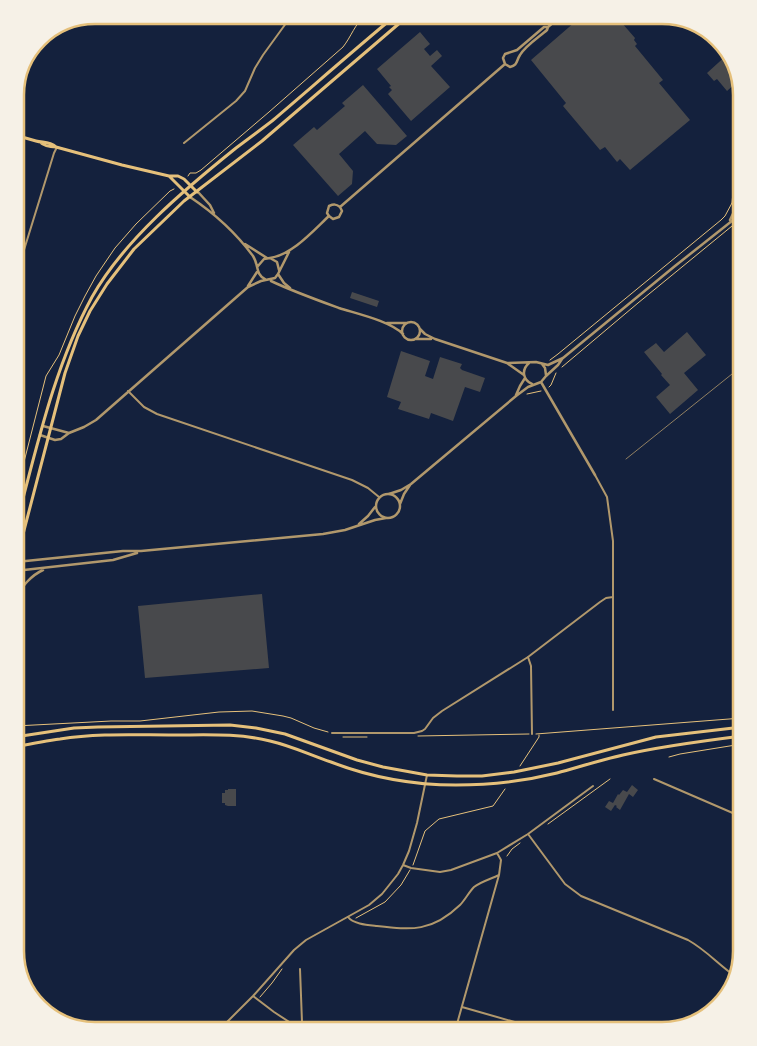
<svg xmlns="http://www.w3.org/2000/svg" width="757" height="1046" viewBox="0 0 757 1046" font-family="Jost,sans-serif">
  <rect width="100%" height="100%" fill="#14213d"/>
  <!-- building -->
  <path fill="#48494c" d="M583 15H615L635 38 634 40 637 44 635 46 663 80 659 83 690 120 630 170 620 159 617 162 605 147 600 150 563 106 566 103 531 60Z
    M420 32 430 44 424 49 430 56 437 50 442 56 431 66 450 87 411 121 388 94 392 90 389 87 391 86 377 69Z
    M729 53 731 55 738 81 727 91 717 79 714 81 707 73Z
    M363 85 407 136 396 145 377 144 365 131 339 154 353 171 352 184 338 196 293 145 314 127 317 130 345 106 342 103Z
    M352 292 379 301 377 307 350 298Z
    M687 332 706 355 684 373 698 390 670 414 656 397 670 385 661 375 662 374 644 352 656 343 664 352Z
    M401 351 430 361 425 376 433 379 440 357 462 364 460 368 462 370 485 378 480 392 465 387 453 421 431 413 429 419 398 409 401 402 387 397Z
    M262 594 269 668 145 678 138 606Z
    M632 785 638 790 633 797 629 794 620 810 616 807 617 806 615 805 611 811 605 807 609 801 613 803 618 794 619 795 623 790 627 792Z
    M228 789H236V806H228L225 805V803H222V793H225V790H228Z"/>
  <g fill="none" stroke-linecap="round" stroke-linejoin="round">
    <!-- path -->
    <path stroke="#e5c07b" stroke-width="1" d="M188 176 190 173H196L201 170 269 112 343 47C351 37 355 24 365 15
      M732 203 733 192 742 179
      M550 360 558 354 721 220 725 216 732 203
      M562 367 638 303 732 226 742 221
      M549 387 551 385 556 373
      M527 394 541 391
      M15 497 46 376 59 355 75 316 85 296 96 276 115 248 136 224 170 191 174 189
      M15 726 111 721H140L219 712 252 711 283 716 291 718 314 728 328 732
      M536 734 742 718
      M418 736 529 734
      M343 737H367
      M669 757 680 754 742 744
      M520 766 539 737V735
      M548 824 610 779
      M507 856 512 849 520 843
      M413 865 425 831 439 819 493 806 505 789
      M356 918 385 902 401 885 410 870
      M260 997 272 983 282 969"/>
    <!-- minor -->
    <path stroke="#b1986c" stroke-width="2" d="M184 143 236 101 245 91 255 68 263 55 292 15
      M15 279 54 153 57 147
      M128 391 144 407 157 414 352 480 368 488 379 497
      M595 475 607 497 613 541V710
      M528 657 531 666 532 734
      M332 733H414L422 731 425 729 433 718 442 711 528 657 600 602 606 598 613 597
      M654 779 742 817
      M528 834 565 884 581 896 688 940C706 950 719 965 735 976
      M403 865 411 868 440 872 451 870 497 853 528 834 593 786
      M348 917C353 924 368 925 377 926 412 930 432 932 460 905 465 900 469 892 474 887 480 882 491 879 499 875
      M253 996 274 1012 303 1031
      M462 1007 546 1031
      M299 1028 302 1022 300 969
      M218 1031 253 996 294 950 306 940 369 905 382 894 398 874 403 865 409 851 417 823 427 775
      M455 1031 499 875 501 860 497 853"/>
    <!-- tertiary -->
    <path stroke="#b1986c" stroke-width="2.5" d="M505 64 510 67C518 65 516 61 520 55 525 46 539 37 547 30L548 27 562 15
      M505 64 503 58 505 54 517 50 544 27H547
      M198 192 210 205 214 213
      M190 197C214 213 236 233 253 256 259 265 255 274 265 279
      M340 207 505 64
      M329 216 327 213 329 206C334 204 336 204 340 207
      M329 216 333 219 339 217 342 211 340 207
      M730 220 738 203 742 189
      M245 244 267 258
      M270 258C292 255 313 231 329 216
      M258 266 264 259 270 258 277 262 279 270
      M278 274 284 283 290 288
      M271 281C292 291 317 300 339 308 358 314 390 321 403 334
      M248 286 257 272
      M402 331a9 9 0 1 1 18 0a9 9 0 1 1-18 0Z
      M387 323H406
      M420 329 425 334 435 339 507 363 524 375
      M416 339H431
      M507 363 536 362 548 365 563 358 675 266 742 213
      M529 363C521 370 523 380 532 384
      M542 364 545 368 546 375
      M541 382 595 475
      M516 395 520 386 525 378
      M43 426 69 433
      M40 435 55 440 61 439 69 433 84 427 96 420 248 287 261 281 275 278 278 274 289 252
      M376 506a12 12 0 1 1 24 0a12 12 0 1 1-24 0Z
      M389 494 401 490 411 484 516 396 528 387 541 382 546 376 558 365 562 359
      M400 504 404 494 410 485
      M359 524 368 516 375 507
      M16 562 123 551H141L323 534 345 530 375 520 386 518
      M15 571 113 560 137 553
      M15 598C23 586 30 576 43 570"/>
    <!-- secondary -->
    <path stroke="#e5c07b" stroke-width="3" d="M15 135C22 137 29 139 36 141 43 143 49 141 56 147L122 165 169 176H178L184 179 197 192
      M40 142C44 146 50 147 56 147
      M169 176 190 197
      M15 529C36 451 53 369 92 297 124 240 185 189 236 148 248 139 260 130 272 121 313 86 354 50 396 15
      M15 565 65 373 78 336 90 311 107 284 134 249 184 201 262 141 409 15"/>
    <!-- primary -->
    <path stroke="#e5c07b" stroke-width="3" d="M15 737 74 728 98 727 230 725 256 728 285 734 357 760 383 767 427 775 457 776H482L514 772 558 763 656 737 742 727
      M15 747C30 744 45 741 60 739 97 733 135 735 173 735 206 735 238 733 270 741 292 746 310 755 331 762 370 777 414 785 456 785 490 785 525 781 557 773 579 767 601 760 623 755 662 746 702 741 742 736"/>
    <!-- rail -->
    <path stroke="#918062" stroke-width="1" d="M626 459 742 366"/>
  </g>
  <!-- crop -->
  <path d="M0 0H757V1046H0ZM95 24H662A71 71 0 0 1 733 95V951A71 71 0 0 1 662 1022H95A71 71 0 0 1 24 951V95A71 71 0 0 1 95 24Z" fill="#f6f1e7" fill-rule="evenodd"/>
  <path fill="none" stroke="#e5c07b" stroke-width="2.5" d="M95 24H662A71 71 0 0 1 733 95V951A71 71 0 0 1 662 1022H95A71 71 0 0 1 24 951V95A71 71 0 0 1 95 24Z"/>
</svg>
